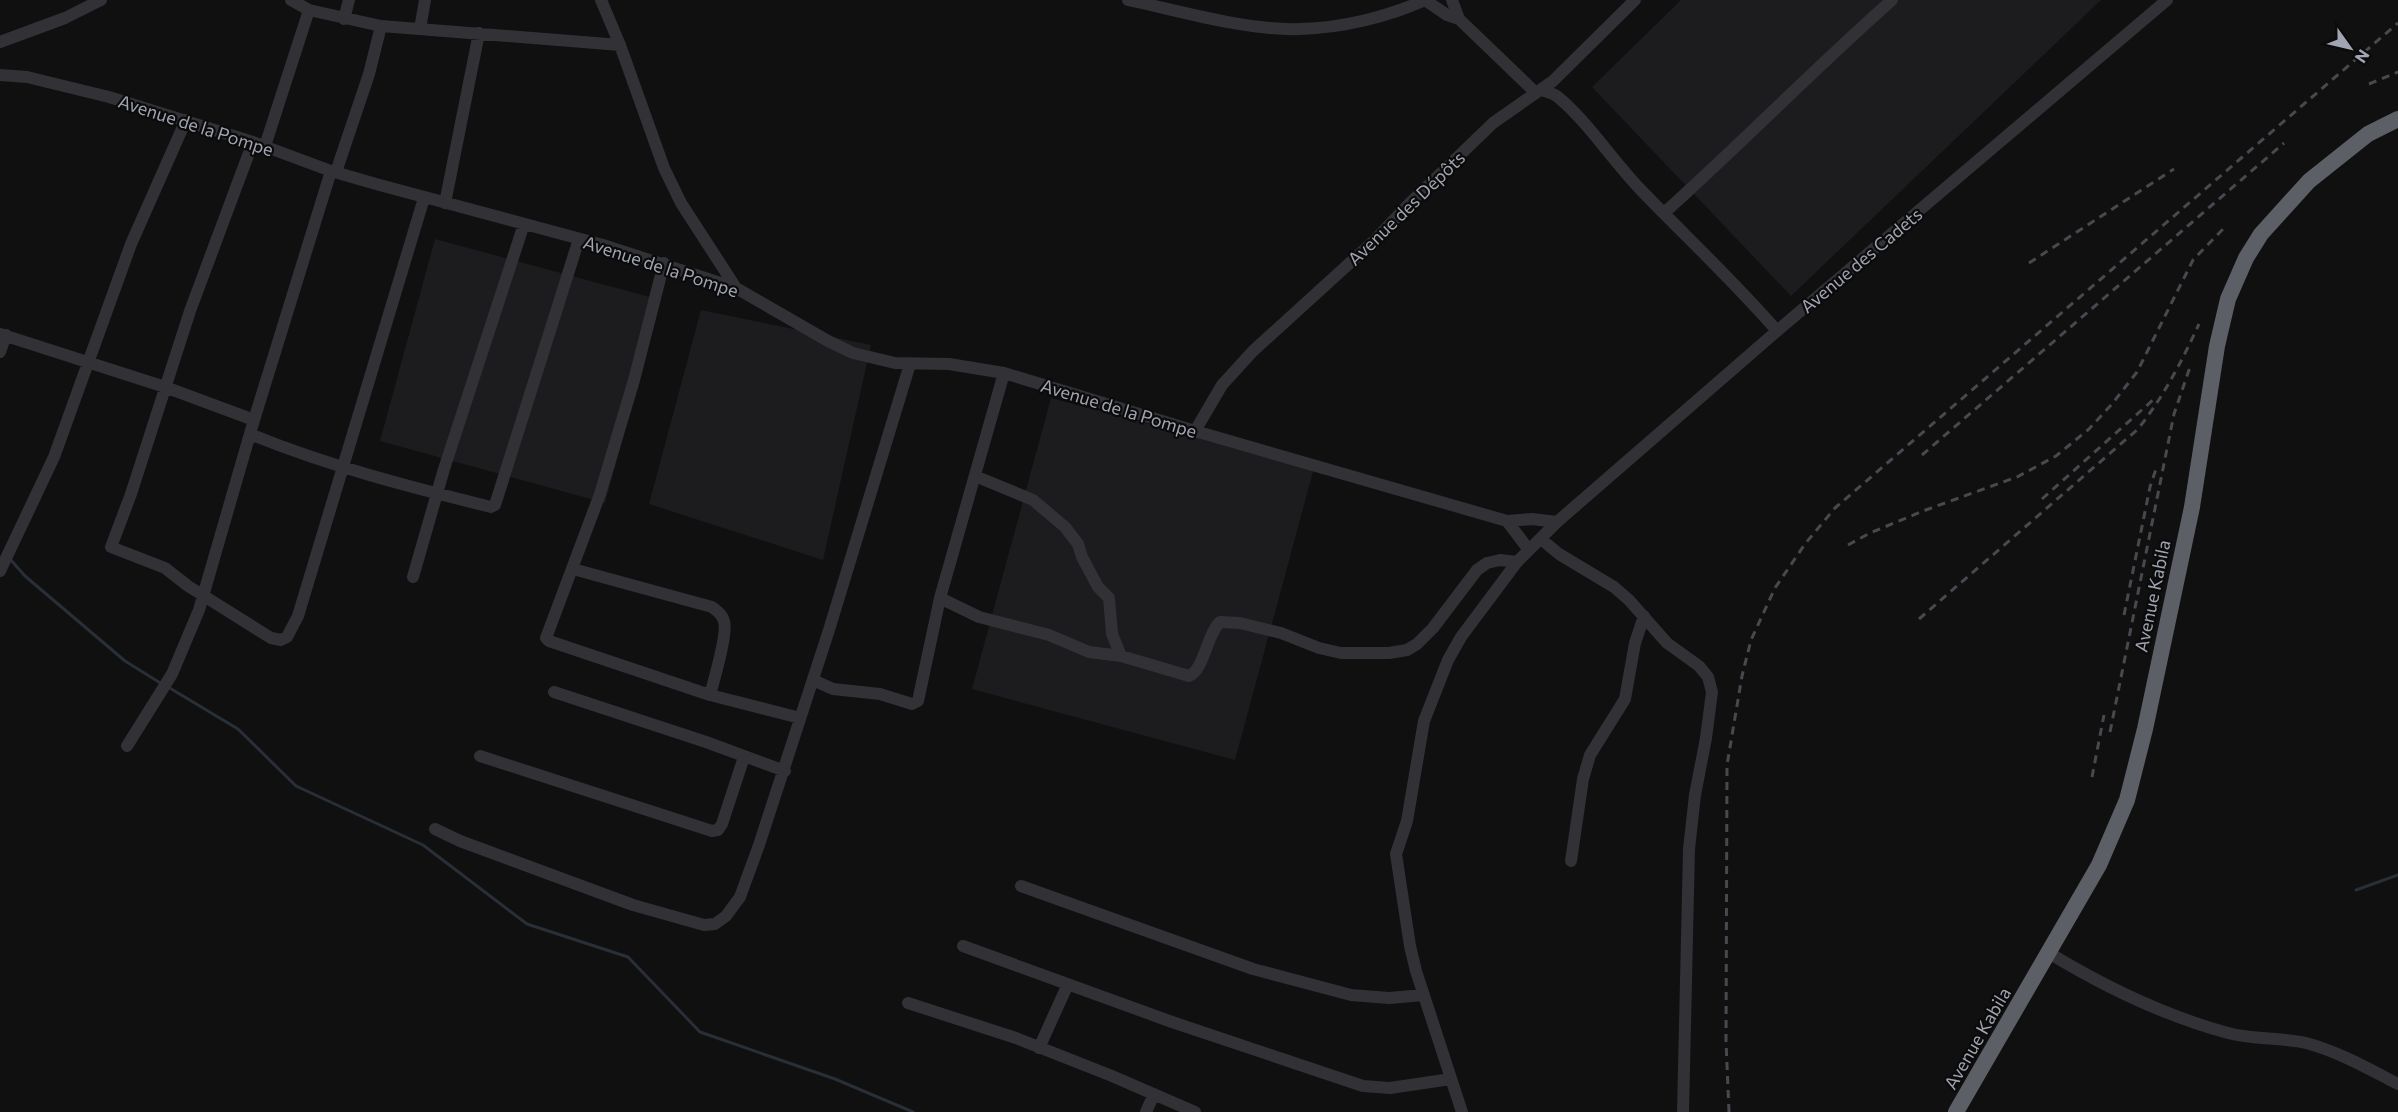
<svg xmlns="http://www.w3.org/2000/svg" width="2398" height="1112" viewBox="0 0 2398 1112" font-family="Commissioner,sans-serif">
  <rect width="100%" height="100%" fill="#101011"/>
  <!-- built -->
  <path fill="#1c1c1e" d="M1681 0H2101L1791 296 1592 87Z
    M435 239 661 300 605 503 380 441Z
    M701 310 871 345 823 560 649 504Z
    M1051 398 1314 468 1235 760 972 689Z"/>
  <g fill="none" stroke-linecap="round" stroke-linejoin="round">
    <!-- stream -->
    <path stroke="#292f36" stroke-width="3" d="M10 559 25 576 125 661 162 684
      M168 687 238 729 296 786 423 845 527 924 628 957 700 1032 835 1079 913 1112
      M2356 890 2398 875"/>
    <!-- minor -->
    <path stroke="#313136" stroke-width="12" d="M291 0 309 10 381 26 620 45
      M601 0 620 45 664 168 681 203 736 288
      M1128 0C1180 11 1248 31 1300 29 1342 28 1387 17 1425 0
      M1425 0 1447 15 1459 19
      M1452 0 1459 19 1536 93
      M344 19 349 0
      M420 29 425 0
      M0 42 65 18 101 0
      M0 75 27 77 109 97 253 142 331 171 376 184 603 245 736 288 828 341 853 353 895 363 949 364 1004 373 1195 431 1507 521 1532 519 1557 522
      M1541 90C1547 92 1553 93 1558 97 1587 121 1613 161 1640 189 1686 237 1734 281 1777 331
      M253 142 190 311 131 494 111 547 165 568 188 586 271 638 281 640 287 637 298 616 424 198
      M265 146 309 10
      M336 172 369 74 381 26
      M445 203 479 33
      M1664 213C1742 143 1814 69 1892 0
      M664 263 634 380 600 494 546 638 549 641 710 695 800 718
      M0 334 165 387 254 420
      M0 352 6 335
      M1195 431 1222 385 1253 351 1375 240 1411 202 1493 123 1553 81 1635 0
      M250 434C328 466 410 487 491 507L495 505 579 239
      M975 476 1033 500 1065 527 1078 544 1082 557 1098 587 1109 598 1112 634 1121 656
      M1507 521 1529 550
      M1541 539 1559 554 1614 587 1629 600 1667 643 1699 666 1708 677 1712 692 1706 738 1695 795 1689 849 1683 1112
      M573 569 712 607C717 611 722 614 724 621 728 633 714 680 710 695
      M0 571 54 457 131 244 186 120
      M413 577 444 469 524 224
      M940 598 979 617 1049 635 1089 652 1121 656 1189 676C1204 670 1207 634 1220 622L1240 623 1281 633 1319 648 1341 653H1389L1407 650 1417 644 1433 628 1477 570 1487 563 1500 560 1517 562
      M813 680 833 689 880 694 912 704 918 701 940 598 1004 373
      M554 692 706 742 785 771
      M127 746 172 674 199 610 254 420 331 171
      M480 756 712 831 718 830 722 824 744 757
      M435 829 460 841 633 905 704 925 715 924 726 916 740 897 759 845 829 630 910 364
      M1571 861 1583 779 1590 755 1625 699 1635 643 1644 616
      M1021 886 1253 969 1351 995 1389 998 1424 995
      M963 946 1172 1022 1363 1086 1390 1088 1451 1079
      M2049 953C2105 987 2165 1016 2228 1033 2253 1040 2280 1037 2306 1043 2337 1051 2369 1069 2398 1084
      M908 1003 1016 1038 1112 1076 1195 1112
      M1039 1048 1068 984
      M1146 1112 1154 1094
      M1462 1112 1416 971 1410 946 1396 854 1407 821 1424 721 1448 660 1461 637 1517 562 1557 522 1777 331 2167 0"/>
    <!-- highway -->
    <path stroke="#5d5f67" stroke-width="16" d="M1956 1112 2099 865 2127 800 2145 729 2192 507 2217 346 2228 299 2246 258 2261 234 2309 181 2368 134 2398 119"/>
    <!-- rail -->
    <path stroke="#48494f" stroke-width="3" stroke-dasharray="8 6" stroke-linecap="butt" d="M2369 84 2398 72
      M2029 263 2174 169
      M1922 455 2284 143
      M2042 499 2154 399
      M1848 545 1870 533 1923 511 2017 477 2056 456 2089 429 2112 404 2137 372 2193 260 2223 229
      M2124 615 2150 487 2156 469
      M1919 619 2138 429C2164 396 2182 361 2199 324
      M2110 732 2174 414 2191 364
      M2092 777 2104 715
      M1729 1112 1726 1041 1727 765 1742 676 1751 640 1775 588 1805 544 1835 508 2398 23"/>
  </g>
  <g text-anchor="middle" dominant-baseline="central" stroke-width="4.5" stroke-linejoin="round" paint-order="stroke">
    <!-- street labels -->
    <g font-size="18" fill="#a1a5b1" stroke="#0b0b0c">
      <text transform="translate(196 125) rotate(18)">Avenue de la Pompe</text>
      <text transform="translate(1406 208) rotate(-44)">Avenue des Dépôts</text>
      <text transform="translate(1861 260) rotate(-40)">Avenue des Cadets</text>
      <text transform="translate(661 266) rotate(18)">Avenue de la Pompe</text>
      <text transform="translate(1119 408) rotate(17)">Avenue de la Pompe</text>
      <text transform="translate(2152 596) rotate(-78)">Avenue Kabila</text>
      <text transform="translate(1977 1038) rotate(-60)">Avenue Kabila</text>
    </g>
  </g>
  <!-- north arrow -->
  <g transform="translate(2350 48) rotate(124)" stroke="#0b0b0c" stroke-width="4.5" paint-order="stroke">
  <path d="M0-4.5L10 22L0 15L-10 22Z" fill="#a1a5b1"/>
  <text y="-9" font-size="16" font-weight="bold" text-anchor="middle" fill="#a1a5b1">N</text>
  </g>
</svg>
